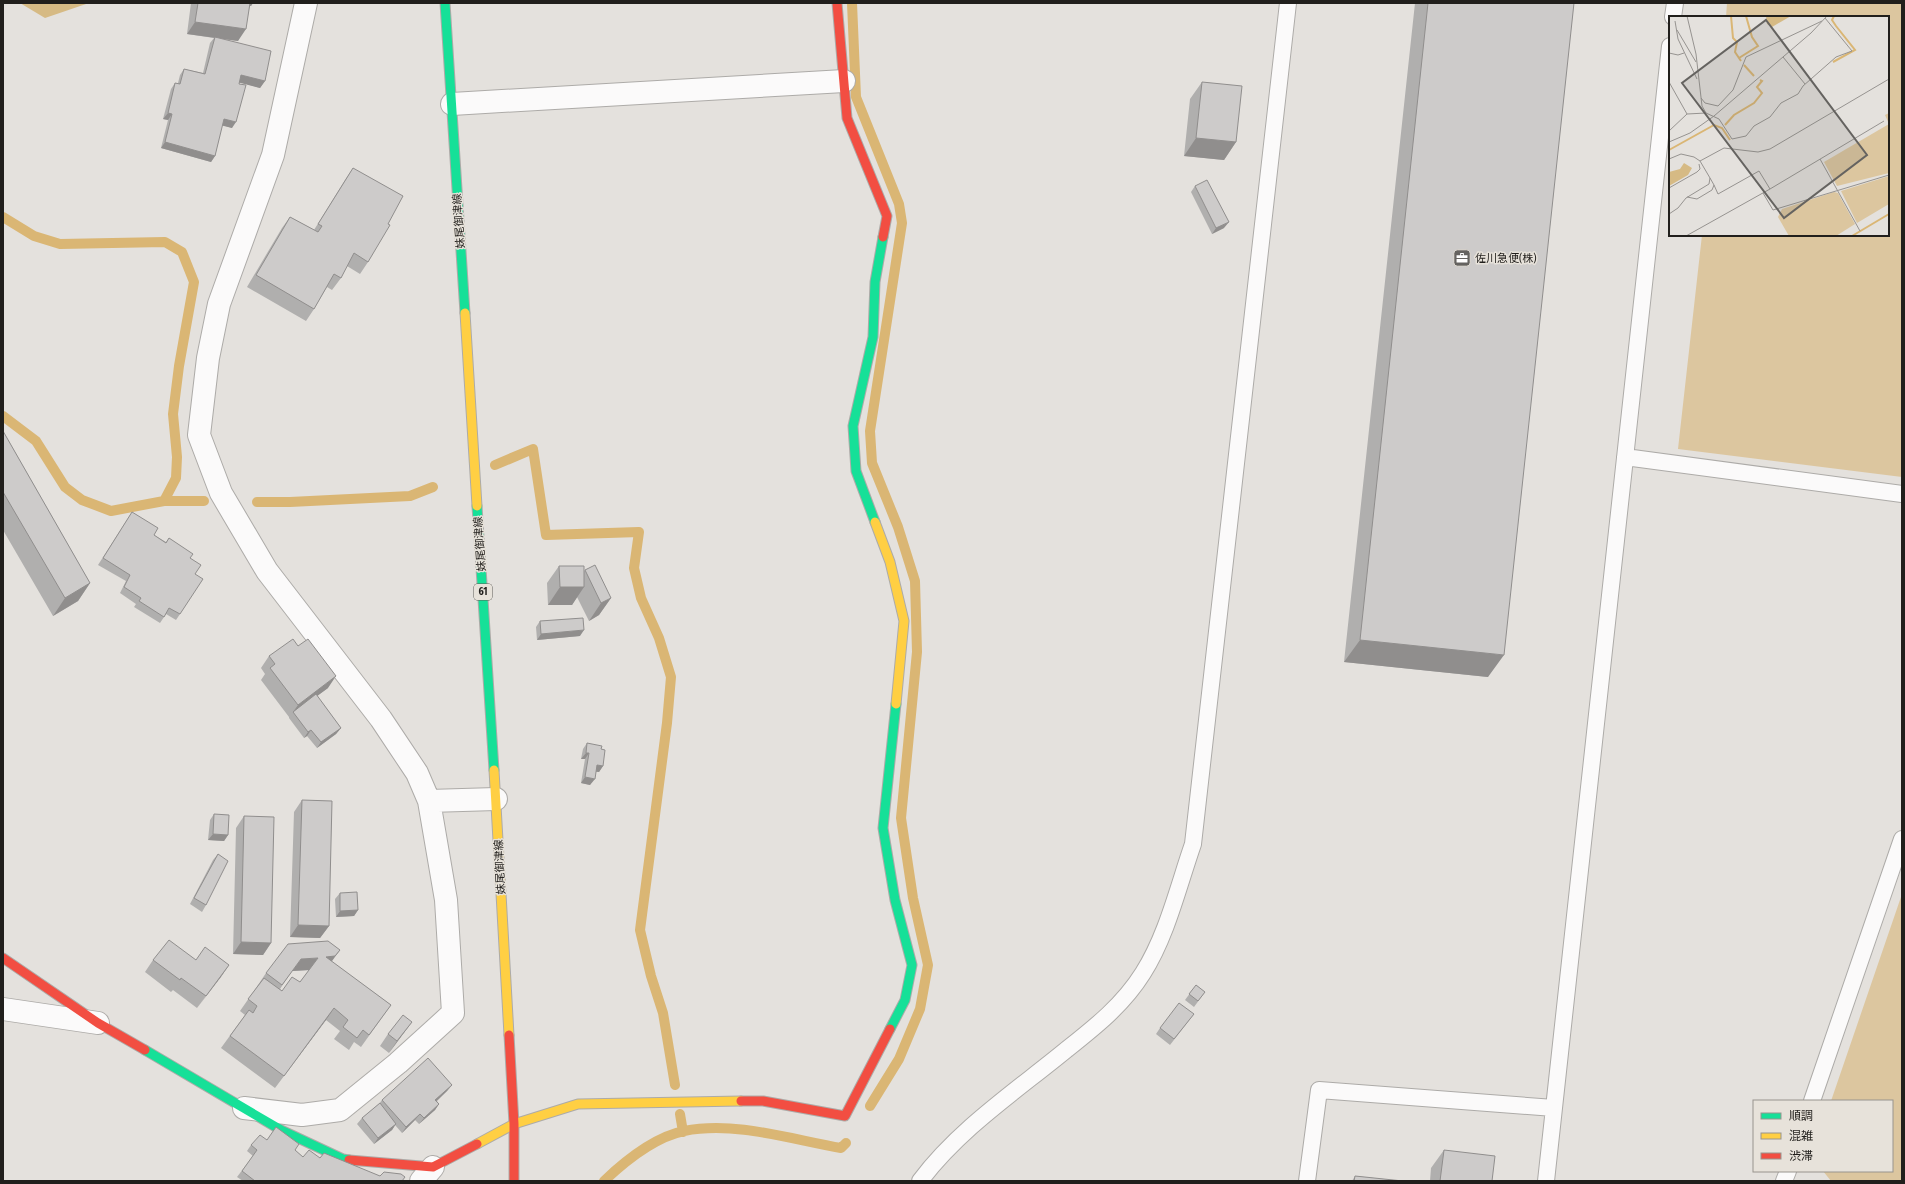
<svg xmlns="http://www.w3.org/2000/svg" width="1905" height="1184" viewBox="0 0 1905 1184" font-family="'Fira Sans Condensed','Noto Sans JP',sans-serif">
  <rect width="100%" height="100%" fill="#e4e1dd"/>
  <!-- green -->
  <path fill="#dcc69f" d="M1727 3H1902V477L1678 449 1702 235H1888V17H1726Z
    M1902 894V1181H1831L1823 1171H1892V1101H1831Z"/>
  <!-- forest -->
  <path fill="#d6ba84" d="M20 3H89L45 18Z"/>
  <g fill="none" stroke-linecap="round" stroke-linejoin="round">
    <!-- stream -->
    <path stroke="#dab674" stroke-width="10" d="M852 3 856 97 899 204 902 223 870 431 872 463 898 527 915 581 917 652 901 818 913 898 928 965 920 1009 899 1059 870 1106
      M3 217 34 236 60 244 165 242 182 252 194 282 179 366 173 414 177 457 176 478 164 501H204
      M3 416 36 441 65 487 82 500 111 511 164 501
      M495 465 533 449 546 535 639 532 634 568 641 598 659 638 671 677 667 723 640 930 651 976 663 1013 675 1085
      M257 502H290L410 496 433 487
      M680 1114 683 1132
      M604 1181C624 1162 655 1137 684 1131 735 1121 790 1139 841 1148L846 1143"/>
    <defs>
      <path id="lane" d="M1673 17 1675 3
        M1625 457 1902 494
        M1812 1101 1902 839
        M920 1181C959 1129 1016 1091 1066 1050 1095 1027 1123 1005 1143 973 1167 935 1178 887 1193 844L1288 3
        M1307 1181 1319 1090 1554 1108 1670 46
        M1546 1181 1554 1108
        M1784 1181 1788 1171"/>
      <path id="street" d="M452 104 844 81
        M429 801 496 799
        M3 1009 98 1023
        M244 1108 302 1115 340 1110 398 1063 453 1013 446 900 429 801 417 773 381 719 267 571 221 493 199 435 208 358 219 304 273 155 306 3
        M421 1181 433 1167"/>
      <path id="fast" d="M445 3 465 313
        M477 506 494 770
        M875 522 856 471 853 426 873 337 875 282 883 237
        M890 1029 905 1000 912 965 895 900 883 828 896 704
        M145 1050 281 1130 343 1159 349 1160"/>
      <path id="slow" d="M465 313 477 506
        M875 522 890 562 904 621 896 704
        M494 770 509 1035
        M477 1144 514 1124 578 1104 741 1101"/>
      <path id="jam" d="M837 3 847 118 887 216 883 237
        M3 958 98 1023 145 1050
        M509 1035 514 1124V1181
        M741 1101H763L845 1116 890 1029
        M349 1160 433 1167 477 1144"/>
    </defs>
    <!-- lane casing -->
    <use href="#lane" stroke="#adaba8" stroke-width="18"/>
    <!-- street casing -->
    <use href="#street" stroke="#adaba8" stroke-width="24"/>
    <!-- fast casing -->
    <use href="#fast" stroke="#adaba8" stroke-width="11"/>
    <!-- slow casing -->
    <use href="#slow" stroke="#adaba8" stroke-width="11"/>
    <!-- jam casing -->
    <use href="#jam" stroke="#adaba8" stroke-width="11"/>
    <!-- lane -->
    <use href="#lane" stroke="#fbfafa" stroke-width="16"/>
    <!-- street -->
    <use href="#street" stroke="#fbfafa" stroke-width="22"/>
    <!-- fast -->
    <use href="#fast" stroke="#16e098" stroke-width="9"/>
    <!-- slow -->
    <use href="#slow" stroke="#ffcf43" stroke-width="9"/>
    <!-- jam -->
    <use href="#jam" stroke="#f24e42" stroke-width="9"/>
  </g>
  <!-- wall -->
  <path fill="#b0afae" fill-rule="evenodd" d="M191 3H253L251 6H250L238 41 222 39 265 81 260 88 239 82 232 128 222 125 215 156 211 162 161 148 168 120 163 119 171 89 175 83H178L180 75 184 69 203 73 210 43 214 38 187 34Z
    M1415 3H1574L1488 677 1344 662Z
    M1202 82 1236 142 1224 160 1184 156 1190 99Z
    M353 168 388 224 368 262 360 274 347 266 341 278 332 290 327 287 314 309 306 321 247 287 282 228 290 217 314 230 345 180Z
    M1195 186 1224 228 1212 234 1191 192Z
    M3 431 90 583 78 601 53 616 3 530Z
    M132 512 154 535 166 542 169 538 190 558 180 614 176 620 166 614 160 623 134 607 136 604 120 593 126 581 98 565Z
    M559 566 584 571 585 570 611 598 599 615 589 621 577 597 572 605H548L547 583Z
    M540 621 580 636 537 640 536 627Z
    M269 656 328 688 317 696 341 728 336 734 317 748 307 736 304 738 289 718V717L261 680 265 674 261 668Z
    M587 743 601 749 603 766 599 772H596L590 785 581 783 585 759H581L583 749Z
    M302 800 329 926 320 938 290 937 294 812Z
    M214 814 228 835 224 841 208 840 210 820Z
    M244 816 271 943 263 955 233 954 236 828Z
    M218 854 206 905 202 912 190 904 213 860Z
    M340 893 358 910 354 916 336 917 335 899Z
    M153 960H196L229 965 197 1008 173 990 171 992 145 972Z
    M332 962 391 1005 361 1047 354 1042 349 1050 334 1039 340 1031 326 1020 275 1088 221 1048 245 1015 240 1011 258 985 266 973ZM309 970 300 982 282 991 280 989 292 971Z
    M1196 985 1205 992 1194 1007 1185 1000Z
    M1194 1014 1170 1045 1156 1034 1160 1028Z
    M412 1022 389 1053 380 1046 388 1034Z
    M452 1085 447 1091 437 1101 439 1104 435 1110 419 1124 415 1120 402 1133 395 1125 392 1130 374 1144 357 1124 362 1118 379 1104 382 1100Z
    M267 1140 295 1151 303 1157 320 1158 380 1176 402 1181H243L237 1177 253 1156 247 1151 251 1145Z
    M1444 1150 1492 1181H1430L1431 1168Z
    M1355 1176 1403 1181H1352Z"/>
  <!-- shaded-wall -->
  <path fill="#908e8d" d="M245 3H253L251 6 243 5Z
    M195 22 246 29 238 41 187 34Z
    M241 75 265 81 260 88 237 82Z
    M168 113 172 114 168 120 163 119Z
    M224 119 236 122 232 128 220 125Z
    M1196 138 1236 142 1224 160 1184 156Z
    M165 142 215 156 211 162 161 148Z
    M1229 222 1224 228 1212 234 1216 228Z
    M90 583 78 601 53 616 65 598Z
    M560 587H584L572 605H548Z
    M611 598 599 615 589 621 601 603Z
    M584 630 580 636 537 640 541 634Z
    M1360 640 1504 655 1488 677 1344 662Z
    M336 676 328 688 294 713 293 712 298 705Z
    M341 728 336 734 317 748 321 742Z
    M311 730 307 736 304 738 308 732Z
    M586 753H589L585 759H581Z
    M597 765 603 766 599 772 593 771Z
    M585 777 595 779 590 785 581 783Z
    M213 834 228 835 224 841 208 840Z
    M358 910 354 916 336 917 340 911Z
    M298 925 329 926 320 938 290 937Z
    M241 942 271 943 263 955 233 954Z
    M340 950 327 968 326 957Z
    M318 958 310 970 292 971 301 959Z
    M229 965 221 977 197 1008 206 996Z
    M334 1008 326 1020 275 1088 284 1076Z
    M412 1022 403 1034 389 1053 397 1041Z
    M452 1085 447 1091 431 1106 435 1100Z
    M439 1104 435 1110 419 1124 424 1118Z
    M420 1114 415 1120 402 1133 406 1127Z
    M396 1124 392 1130 374 1144 378 1138Z"/>
  <!-- building -->
  <path fill="#cdcbca" stroke="#908e8d" d="M198 3H250L246 29 195 22Z
    M1428 3H1574L1504 655 1360 640Z
    M215 37 271 51 265 81 241 75 239 84 246 85 236 122 224 119 215 156 165 142 172 114 168 113 175 83 180 84 184 69 205 74Z
    M1202 82 1242 86 1236 142 1196 138Z
    M353 168 403 196 388 224 390 225 368 262 354 253 341 278 334 274 314 309 256 275 290 217 318 232 322 226 318 224Z
    M1207 180 1229 222 1216 228 1195 186Z
    M3 431 90 583 65 598 3 492Z
    M132 512 158 528 154 535 166 543 169 538 193 554 190 558 201 565 195 574 203 579 180 614 169 608 164 617 139 601 141 598 124 587 130 575 103 558Z
    M595 565 611 598 601 603 585 570Z
    M559 566H584V587H560Z
    M583 618 584 630 541 634 540 621Z
    M293 639 298 646 308 639 336 676 298 705 270 668 275 664 269 656Z
    M316 694 341 728 321 742 311 730 308 732 293 712Z
    M587 743 602 746 601 749 605 750 603 766 597 765 595 779 585 777 589 753H586Z
    M302 800 332 801 329 926 298 925Z
    M214 814 229 815 228 835 213 834Z
    M244 816 274 817 271 943 241 942Z
    M218 854 228 861 206 905 194 898Z
    M357 892 358 910 340 911V893Z
    M169 940 196 960 205 947 229 965 206 996 181 978 180 980 153 960Z
    M328 941 340 950 335 956 326 957 391 1005 369 1035 363 1030 357 1038 343 1027 348 1020 334 1008 284 1076 230 1036 249 1010 253 1013 257 1006 248 999 264 978 282 991 292 977 300 982 318 958 301 959 282 985 266 973 288 944Z
    M1196 985 1205 992 1198 1001 1189 994Z
    M1179 1003 1194 1014 1174 1039 1160 1028Z
    M403 1015 412 1022 397 1041 388 1034Z
    M428 1058 452 1085 435 1100 439 1104 424 1118 420 1114 406 1127 382 1100Z
    M380 1103 396 1124 378 1138 362 1118Z
    M276 1127 299 1144 295 1150 303 1157 309 1150 320 1158 324 1153 380 1176 384 1172 401 1174 405 1177 402 1181H255L242 1171 257 1150 251 1145 260 1135 267 1140Z
    M1444 1150 1495 1156 1492 1181H1440Z
    M1355 1176 1403 1181H1354Z"/>
  <!-- icons -->
  <defs>
    <symbol id="office-square" viewBox="-11 -11 22 22"><rect x="-9" y="-9" width="18" height="18" rx="4" fill="#656360" stroke="#e7e2da"/><path d="M-6-3h4V-5.5h4V-3h4V5H-6ZM-1-4.5V-3h2v-1.5ZM-6 0V1H6V0Z" fill="#fff"/></symbol>
  </defs>
  <g fill-rule="evenodd">
    <use href="#office-square" x="1452" y="248" width="20" height="20"/>
  </g>
  <g text-anchor="middle" dominant-baseline="central" stroke-width="3" stroke-linejoin="round" paint-order="stroke">
    <!-- shield labels -->
    <rect fill="#e7e2da" stroke="#5c5a55" stroke-width="1" x="474" y="584" width="18" height="16" rx="3"/>
    <g font-size="10" font-weight="bold" fill="#211f1c">
      <text x="483" y="592">61</text>
    </g>
    <!-- street labels -->
    <g font-size="11" fill="#211f1c" stroke="#e7e2da">
      <text transform="translate(459 221) rotate(-94)">妹尾御津線</text>
      <text transform="translate(480 544) rotate(-94)">妹尾御津線</text>
      <text transform="translate(500 867) rotate(-93)">妹尾御津線</text>
    </g>
    <!-- poi labels -->
    <g font-size="11" fill="#211f1c" stroke="#e7e2da" text-anchor="start">
      <text x="1475" y="258">佐川急便(株)</text>
    </g>
  </g>
  <!-- overview -->
  <g transform="translate(1669 16)">
    <rect width="220" height="220" fill="#e4e1dd"/>
    <path d="M220 97V157L168 170 155 146 220 108 216 99ZM220 160V188L188 207 172 175ZM165 176 169 177 186 208 167 220H120L109 201 113 193Z" fill="#dcc69f"/>
    <path d="M97 0H122L103 11 98 8ZM15 147 23 152 19 159 0 170V156L11 153Z" fill="#d6ba84"/>
    <path fill="none" stroke="#dab674" stroke-width="2" d="M62 0 64 22 68 26 66 36 70 42M72 45 70 42 89 30 83 21 77 0M164 46 186 34 167 10 163 4 165 0M75 49 85 60M56 109 65 99 85 87 93 77 88 71 93 65 91 64M0 134 45 109 53 112 61 124M183 220 220 198"/>
    <path fill="none" stroke="#969390" stroke-width="1" d="M18 0 27 38 33 90 37 97 50 103 63 123 77 120 85 110 101 101 112 87 129 78 134 70 167 41 183 35 156 2M6 5 9 23 28 63M8 14 27 46M0 37 9 39 15 37M114 41 136 68M0 66 18 98M32 82 36 87 49 90 64 74 77 41 153 5M0 115 18 98 37 97M0 126 21 117 45 100 142 17 158 0M0 143 12 138 25 141 31 145 41 162 40 168 17 182 9 192 0 198M151 143 191 215M31 145 55 132 89 136 101 133 220 63M45 169 49 178 90 155 101 173 215 105M0 172 28 156 31 153 30 148M94 177 104 194 220 159M18 181 28 183 43 174 45 169 41 162M17 220 101 173"/>
    <path fill="#656360" fill-opacity="0.15" stroke="#656360" stroke-width="2" d="M97 4 198 139 115 202 13 67Z"/>
    <rect width="220" height="220" fill="none" stroke="#211f1c" stroke-width="2"/>
  </g>
  <!-- border -->
  <rect width="1905" height="1184" fill="none" stroke="#211f1c" stroke-width="8"/>
  <!-- legend -->
  <rect x="1753" y="1100" width="140" height="72" fill="#e7e2da" stroke="#98948e"/>
  <rect x="1761" y="1113" width="20" height="6" fill="#16e098" stroke="#98948e"/>
  <text x="1789" y="1120" font-size="12" fill="#211f1c">順調</text>
  <rect x="1761" y="1133" width="20" height="6" fill="#ffcf43" stroke="#98948e"/>
  <text x="1789" y="1140" font-size="12" fill="#211f1c">混雑</text>
  <rect x="1761" y="1153" width="20" height="6" fill="#f24e42" stroke="#98948e"/>
  <text x="1789" y="1160" font-size="12" fill="#211f1c">渋滞</text>
</svg>
